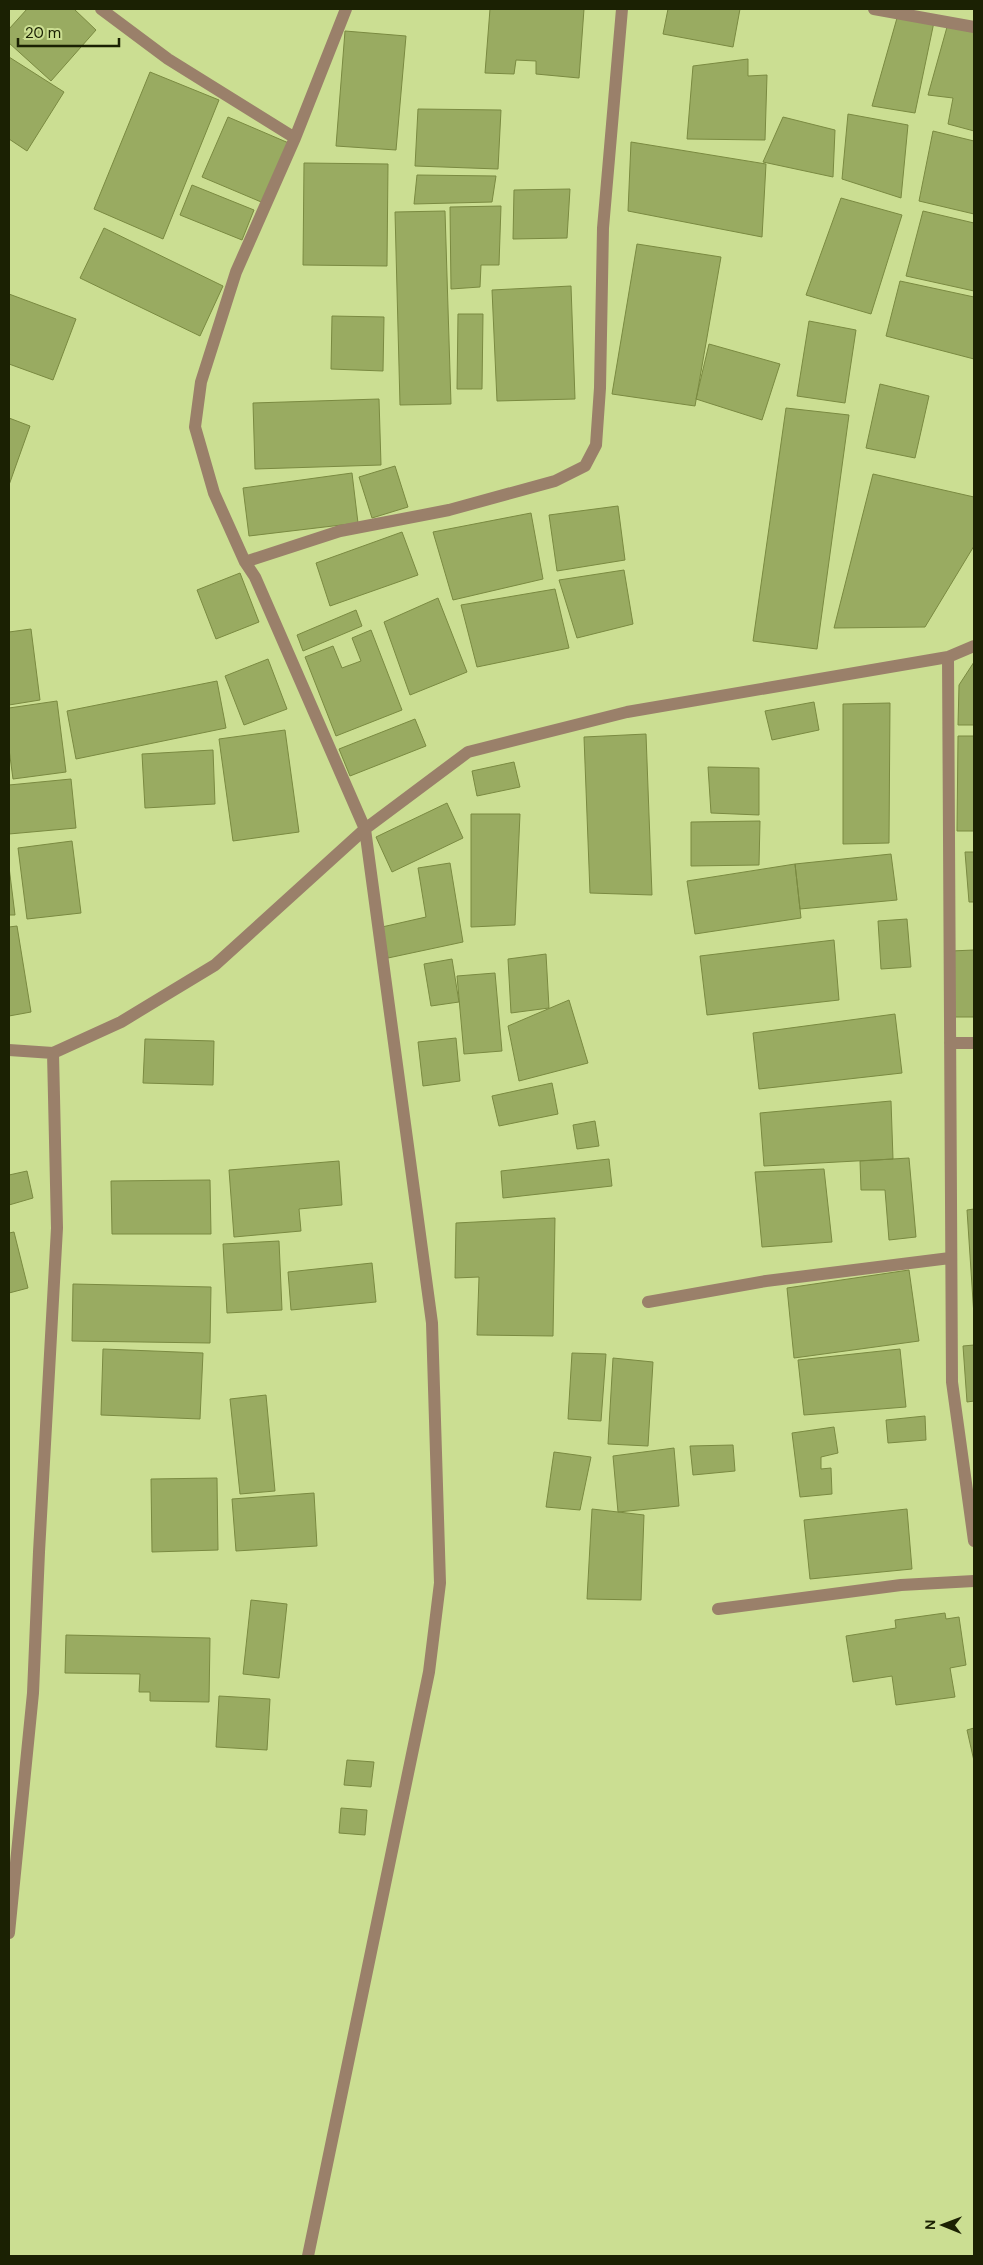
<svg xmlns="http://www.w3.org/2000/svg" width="983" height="2265" viewBox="0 0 983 2265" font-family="'DM Sans',sans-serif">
  <rect width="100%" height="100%" fill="#cbde92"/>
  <!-- building -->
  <path fill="#99ab61" stroke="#7a8a41" d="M27 9H74L96 30 51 81 9 43V29Z
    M490 9H584L579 78 536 74V61L516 60 514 74 485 73Z
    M668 9H740L733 47 663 34Z
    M897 18 934 22 915 113 872 106Z
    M947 27 974 32V131L948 124 953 98 928 95Z
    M345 31 406 36 396 150 336 146Z
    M9 57 64 92 27 151 9 139Z
    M748 59V76L767 75 765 140 687 139 693 66Z
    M150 72 219 100 163 239 94 209Z
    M418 109 501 110 498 169 415 166Z
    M848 114 908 125 901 198 842 179Z
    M228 117 291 144 266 204 202 177Z
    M783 117 835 130 833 177 763 162Z
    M933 131 974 141V214L919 201Z
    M631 142 766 164 762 237 628 211Z
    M304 163 388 164 387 266 303 265Z
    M417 175 496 176 492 202 414 204Z
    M192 185 254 210 242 240 180 215Z
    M570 189 567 238 513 239 514 190Z
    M841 198 902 215 871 314 806 295Z
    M501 206 499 265H481L480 287 451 289 450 207Z
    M445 211 451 404 400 405 395 212Z
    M923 211 974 223V291L906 276Z
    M104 228 223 286 200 336 80 278Z
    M637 244 721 257 695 406 612 394Z
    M900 281 974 297V359L886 336Z
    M571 286 575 399 497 401 492 290Z
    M9 294 76 319 53 380 9 364Z
    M458 314H483L482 389H457Z
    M332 316 384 317 383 371 331 369Z
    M809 321 856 330 845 403 797 396Z
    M709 344 780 364 762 420 696 399Z
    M880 384 929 396 915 458 866 448Z
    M379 399 381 465 255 469 253 403Z
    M786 408 849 415 817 649 753 641Z
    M9 418 30 426 9 485Z
    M395 466 408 507 372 518 359 477Z
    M352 473 358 523 249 536 243 488Z
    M873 474 974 497V546L925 627 834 628Z
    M618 506 625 560 557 571 549 515Z
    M531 513 543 579 453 600 433 532Z
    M402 532 418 575 330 606 316 563Z
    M624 570 633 624 577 638 559 580Z
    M240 573 259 622 216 639 197 590Z
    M555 589 569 648 477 667 461 605Z
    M438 598 467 672 410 695 384 622Z
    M356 610 362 626 303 651 297 635Z
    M31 629 40 700 9 705V632Z
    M371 630 402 710 336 736 305 657 333 646 342 668 361 661 352 638Z
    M268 659 287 709 244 725 225 676Z
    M974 662V725H958L959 685Z
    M217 681 226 728 76 759 67 711Z
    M57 701 66 772 13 779 9 749V708Z
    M814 702 819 730 772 740 765 711Z
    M890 703 889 843 843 844V704Z
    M415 719 426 746 350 776 339 749Z
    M285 730 299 832 233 841 219 739Z
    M646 734 652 895 590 893 584 737Z
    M958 736H974V831H957Z
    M213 750 215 804 145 808 142 754Z
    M514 762 520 787 477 796 472 771Z
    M708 767 759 768V815L711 813Z
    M71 779 76 828 9 834V785Z
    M447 803 463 838 392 872 376 837Z
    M471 814H520L515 925 471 927Z
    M760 821 759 865 691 866V822Z
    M72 841 81 913 27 919 18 848Z
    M965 852H974V902H969Z
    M891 854 897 900 800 909 795 864Z
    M450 863 463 942 388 958 382 927 426 917 418 868Z
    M795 864 801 918 695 934 687 881Z
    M9 867 15 915H9Z
    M907 919 911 967 881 969 878 921Z
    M17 926 31 1012 9 1016V927Z
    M834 940 839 1000 707 1015 700 956Z
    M974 950V1017H954L951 951Z
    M546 954 549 1008 511 1013 508 959Z
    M452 959 459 1002 431 1006 424 964Z
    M495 973 502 1051 464 1054 457 976Z
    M569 1000 588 1063 519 1081 508 1026Z
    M895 1014 902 1073 759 1089 753 1033Z
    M456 1038 460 1081 423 1086 418 1042Z
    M145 1039 214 1041 213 1085 143 1083Z
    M552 1083 558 1114 499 1126 492 1096Z
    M891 1101 893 1159 764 1166 760 1113Z
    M595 1121 599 1146 577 1149 573 1125Z
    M909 1158 916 1237 889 1240 885 1190H861L860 1161Z
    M609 1159 612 1186 503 1198 501 1171Z
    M339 1161 342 1205 299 1209 301 1231 234 1237 229 1170Z
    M824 1169 832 1242 762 1247 755 1172Z
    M27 1171 33 1198 9 1205V1175Z
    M210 1180 211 1234H112L111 1181Z
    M974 1209V1316L967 1210Z
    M555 1218 553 1336 477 1335 479 1277 455 1278 456 1223Z
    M14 1232 28 1288 9 1293V1233Z
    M279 1241 282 1310 227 1313 223 1244Z
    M372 1263 376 1302 291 1310 288 1272Z
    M909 1270 919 1341 794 1358 787 1288Z
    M73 1284 211 1287 210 1343 72 1341Z
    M974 1345V1401L967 1402 963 1346Z
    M103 1349 203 1353 200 1419 101 1415Z
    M900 1349 906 1407 804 1415 798 1360Z
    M572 1353 606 1354 601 1421 568 1419Z
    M613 1358 653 1362 648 1446 608 1444Z
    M266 1395 275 1491 240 1494 230 1399Z
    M925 1416 926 1440 888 1443 886 1420Z
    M834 1427 838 1453 821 1457V1469L831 1468 832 1494 800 1497 792 1433Z
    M733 1445 735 1471 693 1475 690 1446Z
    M674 1448 679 1506 618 1512 613 1456Z
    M554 1452 591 1457 580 1510 546 1507Z
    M217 1478 218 1550 152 1552 151 1479Z
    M314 1493 317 1546 236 1551 232 1499Z
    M592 1509 644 1515 641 1600 587 1599Z
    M907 1509 912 1569 810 1579 804 1520Z
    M251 1600 287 1604 279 1678 243 1674Z
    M945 1613 946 1619 959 1617 966 1665 950 1668 955 1697 896 1705 892 1676 853 1682 846 1636 896 1628 895 1620Z
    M66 1635 210 1638 209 1702 150 1701V1692H139L140 1674 65 1673Z
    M219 1696 270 1699 267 1750 216 1747Z
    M974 1728V1761L967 1730Z
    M347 1760 374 1762 371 1787 344 1785Z
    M341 1808 367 1810 365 1835 339 1833Z"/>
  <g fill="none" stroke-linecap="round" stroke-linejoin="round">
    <!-- minor -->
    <path stroke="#9a806a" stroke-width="12" d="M101 9 168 59 295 138
      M874 9 974 27
      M245 562 340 531 449 510 555 481 585 466 596 445 600 388 603 228 622 9
      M948 657 952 1382 974 1541
      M950 1043H974
      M9 1050 53 1053 121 1022 215 965 365 829 468 752 627 712 948 657 974 646
      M648 1302 766 1281 950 1258
      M718 1609 901 1585 974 1581
      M9 1933 33 1693 39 1552 57 1228 53 1053
      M308 2256 429 1672 440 1583 432 1323 365 829 255 577 245 562 214 493 195 427 201 382 236 272 295 138 346 9"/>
  </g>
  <!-- border -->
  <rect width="983" height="2265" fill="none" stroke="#1b2103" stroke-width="20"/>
  <!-- north arrow -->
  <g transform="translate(943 2225) rotate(271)" stroke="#cbde92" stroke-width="4" paint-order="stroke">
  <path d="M0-4L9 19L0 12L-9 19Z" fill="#1b2103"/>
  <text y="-8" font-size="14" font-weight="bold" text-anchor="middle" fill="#1b2103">N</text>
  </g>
  <!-- scale -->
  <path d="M18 38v8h101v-8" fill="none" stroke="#1b2103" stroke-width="2.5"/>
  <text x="25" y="38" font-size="15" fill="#1b2103" stroke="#cbde92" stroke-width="4" paint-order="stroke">20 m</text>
</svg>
